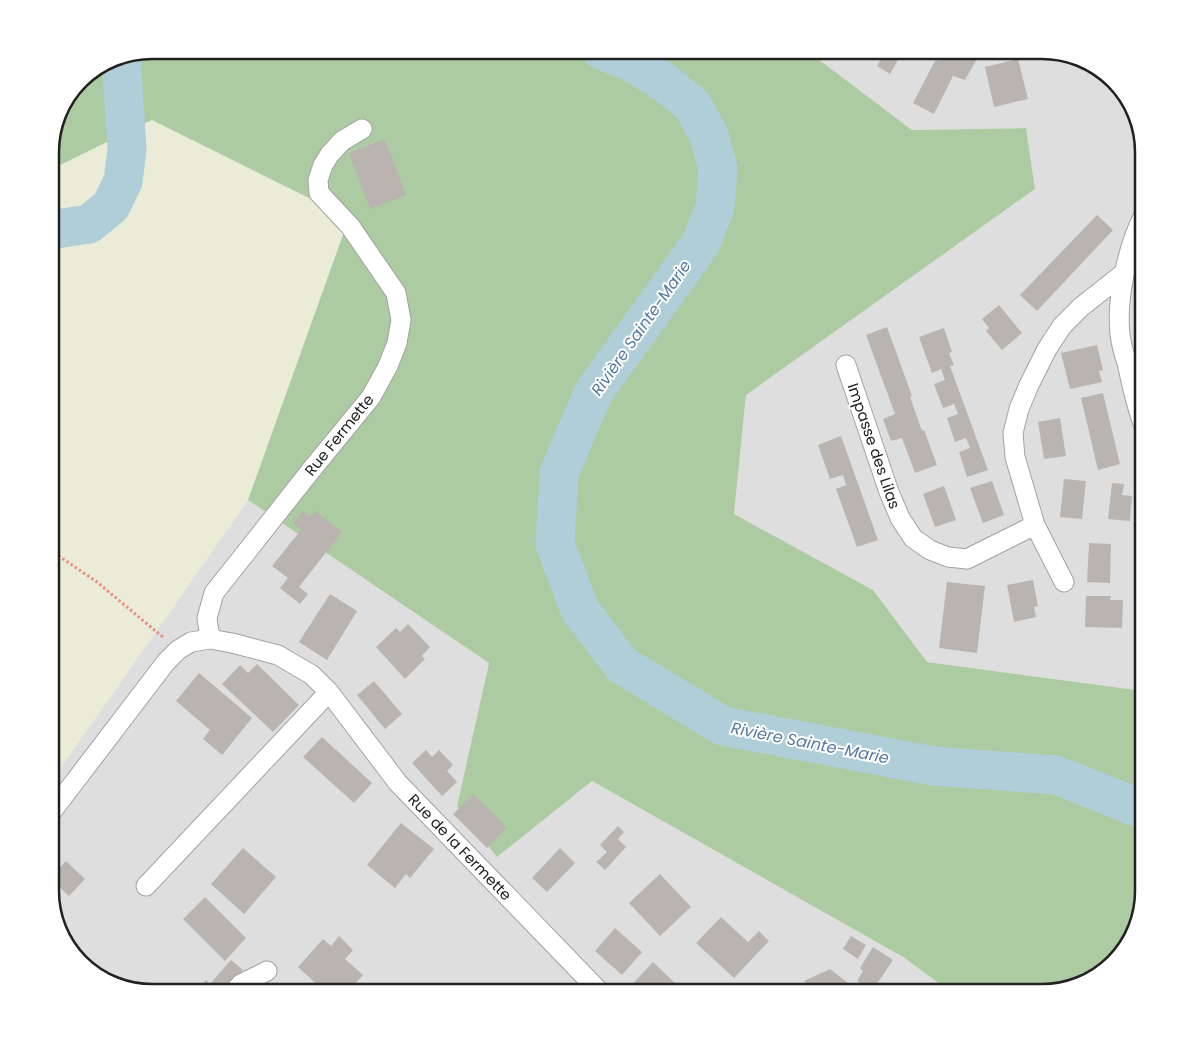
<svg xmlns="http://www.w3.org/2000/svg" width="1194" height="1043" viewBox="0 0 1194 1043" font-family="Poppins,sans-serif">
  <rect width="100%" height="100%" fill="#f0eee9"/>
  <!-- residential -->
  <path fill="#dfdede" d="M806 50H1043L1082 58 1114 79 1136 112 1144 151V691L927 662 873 590 734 514 746 395 1035 189 1026 128 912 130Z
    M248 500 489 663 457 806 497 856 592 781 903 957 952 993H151L112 985 80 964 58 931 50 898V783Z"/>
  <!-- farmland -->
  <path fill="#eaecd7" d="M152 120 349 218 248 500 50 783V170Z"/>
  <!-- forest -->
  <path fill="#adcba2" d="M151 50H806L912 130 1026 128 1035 189 746 395 734 514 873 590 927 662 1144 691V898L1136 931 1115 963 1082 985 1043 993H952L903 957 592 781 497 857 457 806 489 663 248 500 349 218 152 120 50 170V144L60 107 84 75 113 58Z"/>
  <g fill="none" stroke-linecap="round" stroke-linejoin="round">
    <!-- river -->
    <path stroke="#afced8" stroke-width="39" d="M601 50 633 63 664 82 693 106 709 135 718 168 715 207 701 243 593 393 559 473 555 544 580 610 622 665 723 726 933 766 1056 775 1144 810
      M50 230 89 224 111 206 123 181 127 150 121 56"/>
  </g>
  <!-- building -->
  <path fill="#b9b4af" d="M886 50 899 58 890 74 877 66Z
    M978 50H982L965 80 953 76 934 114 913 103 935 61Z
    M1018 59 1028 99 994 107 985 67Z
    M385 139 406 195 370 209 349 153Z
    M1097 215 1113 230 1037 311 1020 295Z
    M999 305 1022 333 1002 350 986 331 989 328 982 319Z
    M887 327 912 396 910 397 922 431 924 430 937 465 915 473 902 438 891 441 883 419 895 414 866 335Z
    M944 328 952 352 949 353 954 365 950 366 988 470 967 477 959 452 970 448 966 438 955 442 947 418 958 414 954 404 943 408 934 384 945 380 941 369 932 373 919 337Z
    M1097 345 1103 370 1099 371 1102 382 1070 389 1061 353Z
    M1103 393 1120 464 1098 470 1081 398Z
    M1060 418 1066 456 1044 459 1038 422Z
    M841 436 878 540 857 547 836 489 846 485 843 475 830 479 818 445Z
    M1064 479 1086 481 1082 519 1060 517Z
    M992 481 1004 515 983 523 970 488Z
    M1112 483 1124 484 1122 495 1132 496 1130 521 1108 519Z
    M944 486 956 520 935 527 923 494Z
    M303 511 310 517 315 511 342 532 299 587 308 594 300 604 280 588 288 578 272 566 301 530 293 523Z
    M1089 543 1111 544 1110 583 1087 582Z
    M1143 545H1144V586L1138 585Z
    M1033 580 1038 606 1034 607 1036 617 1014 622 1007 585Z
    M947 582 985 586 977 653 939 648Z
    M330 594 357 611 327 660 299 642Z
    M1086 596H1111L1110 600H1123L1122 628 1085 627Z
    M408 624 430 647 422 656 425 659 405 679 376 647 396 628 400 632Z
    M257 664 299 705 273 732 222 684 240 665 248 673Z
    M199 673 252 718 222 755 203 739 210 730 176 701Z
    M374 681 402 714 385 729 357 695Z
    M322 737 372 783 354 803 303 757Z
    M426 750 432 757 439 750 453 765 447 771 457 782 442 796 412 763Z
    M473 794 507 827 487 848 453 814Z
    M401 823 434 849 410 878 406 874 395 888 367 865Z
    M618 826 624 832 618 839 626 847 605 870 596 862 607 852 600 845Z
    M243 848 276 877 244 914 211 884Z
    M560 848 575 863 547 892 532 878Z
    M66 861 85 879 69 896 50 878Z
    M660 874 691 907 660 936 629 903Z
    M205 897 246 938 225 961 183 919Z
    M721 917 748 942 759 931 769 941 734 978 696 943Z
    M615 928 642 952 622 975 595 951Z
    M339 936 353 950 345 959 363 975 347 993H326L298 967 323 939 331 946Z
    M851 936 866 945 858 959 843 949Z
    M873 947 893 960 872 991 857 981 863 971 860 968Z
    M231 960 243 970 223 993H195L206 980 210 984Z
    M653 962 678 986 671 993H633L628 989Z
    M830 969 848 983 844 988 850 993H805L810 987 804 981Z
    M115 979 126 988 110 984Z
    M532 984 542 993H523Z"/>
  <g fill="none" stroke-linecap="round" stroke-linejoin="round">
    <defs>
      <path id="street" d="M846 365 889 492 900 518 913 538 930 550 948 557 967 559 1035 525
        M1144 426C1136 406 1132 385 1127 363 1124 354 1121 343 1120 334 1116 299 1128 245 1144 215
        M1064 582 1035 525 1015 457 1013 433 1019 409 1029 385 1047 349 1062 326 1081 307 1124 273
        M210 639 207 618 214 593 312 469 371 397 388 366 397 343 401 320 396 293 350 226 319 193 318 180 323 165 330 154 342 141 362 129
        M50 814 166 662 178 650 191 642 210 639 232 643 278 655 312 675 329 692 398 783 601 993
        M146 886 329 692
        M233 993 241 984 267 971"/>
    </defs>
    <!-- street casing -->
    <use href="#street" stroke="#a2a2a2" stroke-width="21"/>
    <!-- path -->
    <path stroke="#eb8e80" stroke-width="3" stroke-dasharray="2.5 2.5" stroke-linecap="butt" d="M50 550 97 582 164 638"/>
    <!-- street -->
    <use href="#street" stroke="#fff" stroke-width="19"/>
  </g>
  <g text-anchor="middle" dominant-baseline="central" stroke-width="4" stroke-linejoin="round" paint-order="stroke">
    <!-- street labels -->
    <g font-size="15" fill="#212121" stroke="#fff">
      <text transform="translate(339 435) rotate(-51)">Rue Fermette</text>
      <text transform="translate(874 446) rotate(71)">Impasse des Lilas</text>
      <text transform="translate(460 847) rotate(46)">Rue de la Fermette</text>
    </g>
    <!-- water labels -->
    <g font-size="16" font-style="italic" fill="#5478a0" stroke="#fff">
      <text transform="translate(641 328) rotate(-55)">Rivière Sainte-Marie</text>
      <text transform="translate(810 743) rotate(11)">Rivière Sainte-Marie</text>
    </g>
  </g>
  <!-- crop -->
  <path d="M0 0H1194V1043H0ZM152 59H1042A93 93 0 0 1 1135 152V891A93 93 0 0 1 1042 984H152A93 93 0 0 1 59 891V152A93 93 0 0 1 152 59Z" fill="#fff" fill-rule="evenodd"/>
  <path fill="none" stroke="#212121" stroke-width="2.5" d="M152 59H1042A93 93 0 0 1 1135 152V891A93 93 0 0 1 1042 984H152A93 93 0 0 1 59 891V152A93 93 0 0 1 152 59Z"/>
</svg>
